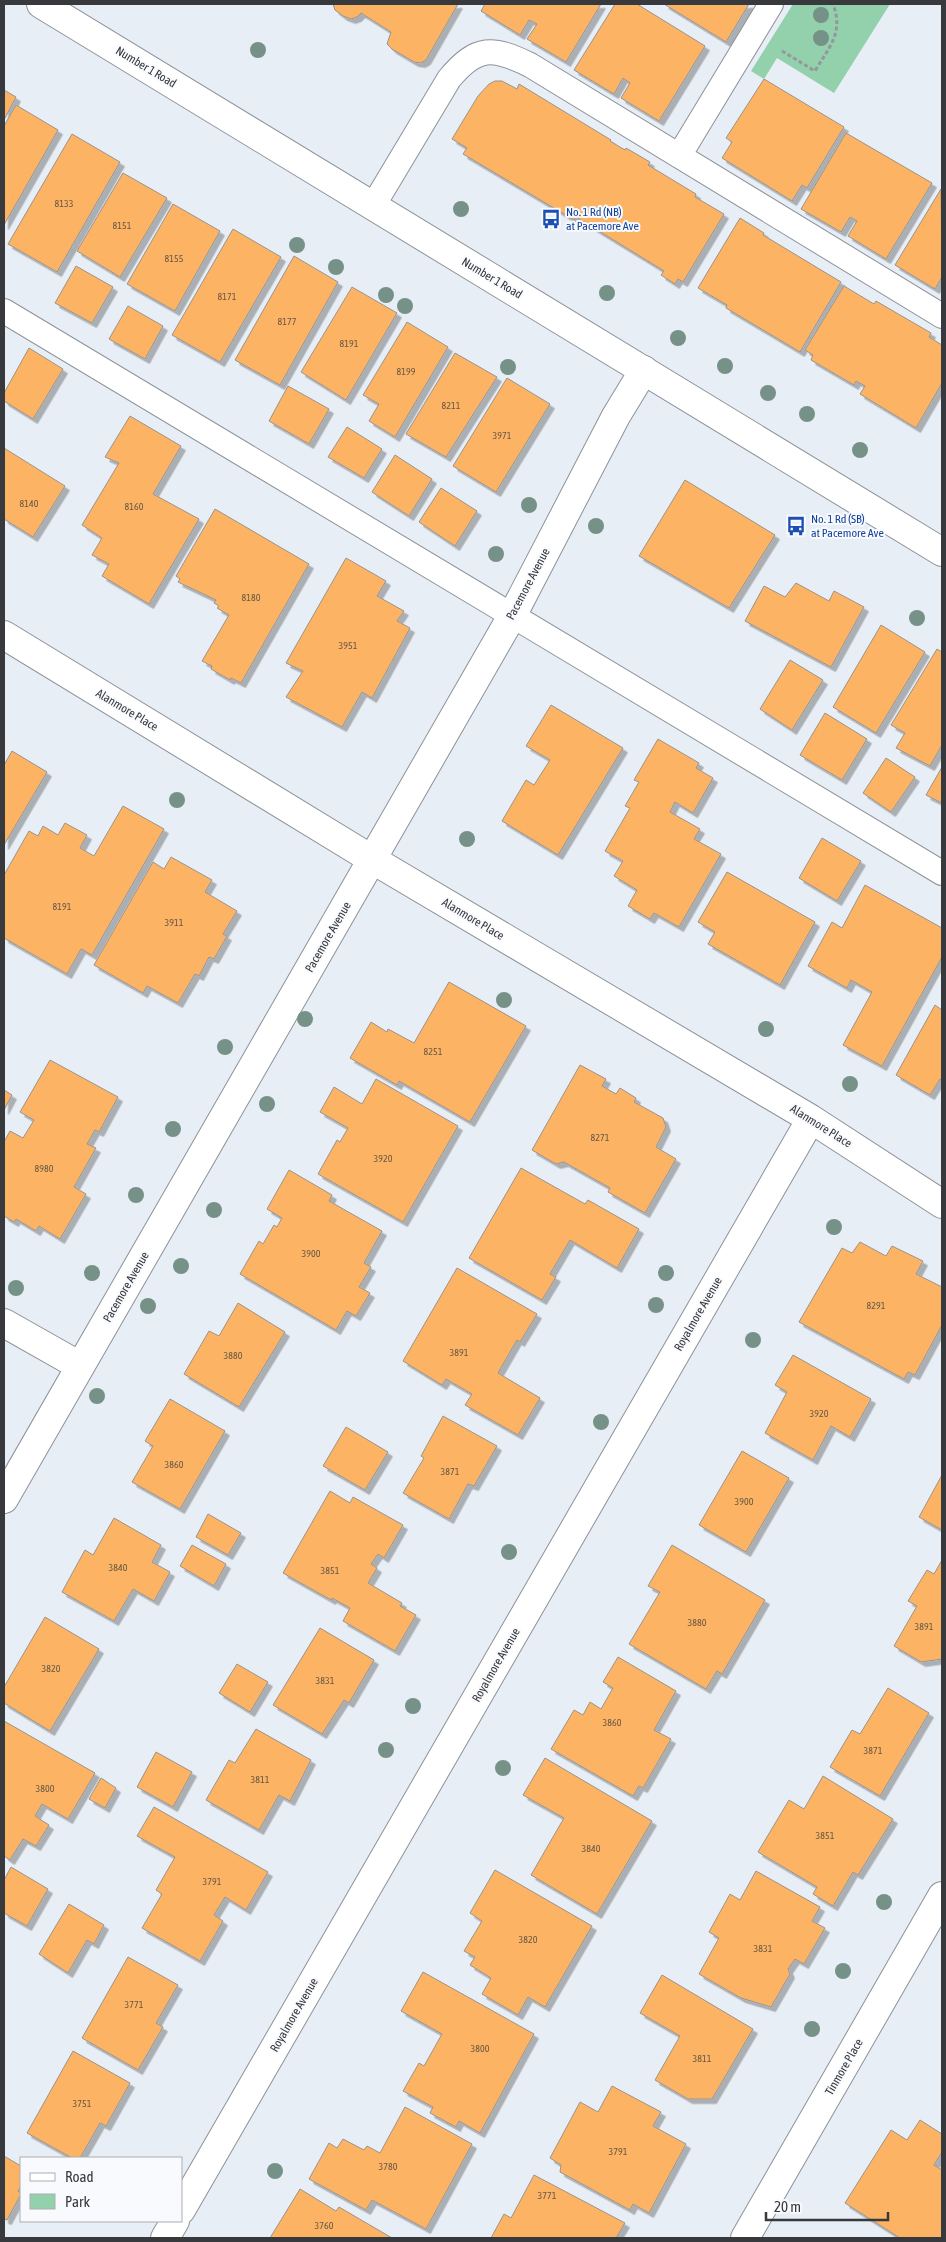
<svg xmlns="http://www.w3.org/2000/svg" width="946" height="2242" viewBox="0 0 946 2242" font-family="'Asap Condensed',sans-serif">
  <defs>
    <filter id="shadow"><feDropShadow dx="4.5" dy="4.5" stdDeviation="0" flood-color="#0004"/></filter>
  </defs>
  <rect width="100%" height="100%" fill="#e8eef5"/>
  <!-- green -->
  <path fill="#93d0ac" d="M793 4H890L834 93 777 58 764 79 751 71Z"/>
  <!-- building -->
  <path fill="#fcb364" stroke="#9a938d" filter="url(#shadow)" d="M333 4H458L426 60 421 63 414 62 392 49 387 44 391 32 361 13 357 17 351 19 343 16 335 10Z
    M485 4H601L566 62 527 39 537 24 529 20 520 35 481 11Z
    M615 4H637L705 46 659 121 621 98 630 83 623 78 614 94 574 70Z
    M664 4H749L726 42Z
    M764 79 844 127 807 188 802 185 792 201 722 158 732 142 726 138Z
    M495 81H502L517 89 519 84 611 140 610 141 625 150 626 148 650 162 648 165 696 194 695 197 724 214 683 282 678 279 675 284 661 275 664 271 576 217 574 220 463 154 467 148 452 139 478 96 489 84Z
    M4 90 16 97 4 120Z
    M16 105 58 130 4 225V126Z
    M846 133 932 183 886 259 848 236 857 221 850 217 841 232 801 209Z
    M72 134 120 162 57 272 8 244Z
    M123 173 167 198 120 277 77 251Z
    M941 189 942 277 935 289 895 265Z
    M173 204 220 231 175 311 127 284Z
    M740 218 764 233 763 235 841 282 800 352 726 308 727 305 698 288Z
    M233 229 281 257 220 362 172 335Z
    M294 256 338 282 280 385 235 360Z
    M76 266 113 287 92 323 55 303Z
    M844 286 874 304 876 301 931 333 929 337 942 345V383L916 428 860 394 865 386 856 381 854 385 811 360 813 355 805 350Z
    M352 287 397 313 346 400 301 372Z
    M128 306 163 326 145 359 109 339Z
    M407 322 448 347 395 437 369 421 379 404 363 395Z
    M29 348 63 369 33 419 4 401V393Z
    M455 353 497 377 446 457 406 434Z
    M507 378 550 404 496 492 453 466Z
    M288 386 329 409 309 444 269 421Z
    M130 416 181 446 153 494 199 519 149 604 102 576 109 564 92 555 102 538 82 525 119 463 105 457Z
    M347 427 382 449 364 478 328 457Z
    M4 448 65 486 33 537 4 519Z
    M395 455 432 479 409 516 372 492Z
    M685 480 775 535 729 608 639 556Z
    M441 488 477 511 455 546 419 522Z
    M215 509 309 564 241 683 231 678 230 680 211 669 212 666 202 661 229 615 217 608 219 606 214 603 216 600 178 582 180 579 176 576Z
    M346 558 386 581 377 596 404 611 397 621 410 628 372 698 362 692 342 727 286 697 303 671 286 663Z
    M796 583 829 601 834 591 864 607 831 667 745 621 764 586 785 597Z
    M881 625 925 652 876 733 833 707Z
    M937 649 942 652V745L930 766 896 748 905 733 891 725Z
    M790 660 823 680 792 730 760 709Z
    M551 705 623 748 558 855 502 821 526 780 534 785 550 760 526 746Z
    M825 713 867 739 842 780 800 755Z
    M658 739 699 763 696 768 713 778 693 813 675 802 670 812 700 829 694 839 721 854 679 927 654 913 650 919 628 906 637 890 614 876 623 861 605 851 630 808 625 806 639 782 634 780Z
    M12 751 47 772 4 845V765Z
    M886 758 915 777 891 812 863 793Z
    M942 767V803L926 795Z
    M123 806 164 829 92 955 81 949 67 974 4 938V875L29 831 38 836 43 826 58 835 65 823 87 835 80 848 94 856Z
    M822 838 861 861 837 901 799 878Z
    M171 857 212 880 205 892 237 911 223 934 227 936 214 959 209 957 199 976 195 974 178 1003 147 986 143 993 94 965 153 862 164 869Z
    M727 872 815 922 780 985 708 944 715 932 698 922Z
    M865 885 942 928V957L882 1066 843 1045 872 992 851 980 847 988 808 966 832 922 842 928Z
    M449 982 526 1026 470 1122 399 1081 397 1085 350 1058 371 1022 387 1032 388 1029 414 1043Z
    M935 1005 942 1010V1080L940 1079 930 1095 896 1075Z
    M50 1060 118 1097 99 1132 95 1130 87 1144 96 1148 74 1187 86 1194 60 1239 39 1226 36 1231 16 1219 14 1222 4 1216V1142L10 1131 23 1138 34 1120 20 1112Z
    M580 1065 606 1079 602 1086 616 1094 620 1088 636 1098 634 1102 663 1118 666 1127 656 1147 676 1159 645 1213 608 1192 610 1188 564 1162 556 1164 532 1150Z
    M376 1079 458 1126 403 1222 318 1174 337 1140 340 1142 348 1128 320 1112 334 1087 362 1104Z
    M4 1090 12 1095 4 1110Z
    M521 1168 585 1204 588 1200 639 1229 617 1268 570 1240 550 1274 556 1277 542 1300 469 1258Z
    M289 1170 332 1195 329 1201 382 1231 364 1263 371 1267 359 1287 370 1293 356 1316 347 1311 336 1330 240 1274 259 1241 263 1244 274 1225 277 1227 282 1218 267 1209Z
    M860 1242 886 1256 892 1246 923 1261 916 1274 942 1287V1325L915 1375 908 1372 904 1379 799 1322 842 1248 852 1253Z
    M457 1268 537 1314 520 1342 517 1340 498 1373 540 1398 518 1435 465 1405 472 1394 446 1379 442 1385 403 1361Z
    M238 1303 285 1332 239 1407 184 1374 209 1331 219 1336Z
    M793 1355 871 1399 850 1437 831 1426 813 1460 765 1433 787 1392 775 1385Z
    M170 1399 225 1431 180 1509 132 1482 153 1446 145 1441Z
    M443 1416 497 1446 474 1486 468 1484 449 1519 403 1493 424 1458 421 1456Z
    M346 1427 388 1452 365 1490 323 1466Z
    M742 1451 789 1478 746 1552 699 1525Z
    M942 1475V1530L919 1517Z
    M330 1491 350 1503 353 1497 403 1525 384 1558 378 1554 371 1564 377 1568 368 1583 402 1603 400 1606 416 1615 395 1651 343 1621 350 1608 332 1598 331 1600 283 1573Z
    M208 1514 241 1533 228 1555 196 1537Z
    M114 1518 161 1545 152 1562 170 1572 154 1601 133 1589 114 1621 62 1592 85 1550 93 1555Z
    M192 1545 226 1564 214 1586 180 1566Z
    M672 1545 765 1600 722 1674 717 1671 706 1689 629 1644 660 1592 648 1586Z
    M942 1560V1659L921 1662 894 1646 917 1606 908 1601 927 1570 934 1574Z
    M45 1617 99 1649 50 1731 4 1703V1687Z
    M320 1628 374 1660 349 1703 344 1700 322 1734 273 1705Z
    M618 1657 676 1691 654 1730 671 1739 643 1788 639 1786 633 1796 551 1749 574 1710 583 1715 590 1702 601 1709 613 1688 603 1682Z
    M237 1664 268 1682 250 1712 219 1693Z
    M888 1688 929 1713 880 1796 830 1767 852 1730 860 1734Z
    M4 1721 95 1773 68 1819 42 1804 35 1816 49 1825 36 1846 23 1839 10 1860 4 1856Z
    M256 1729 311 1760 290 1801 279 1795 259 1830 206 1800 229 1760 235 1763Z
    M156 1752 192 1772 173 1807 137 1787Z
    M545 1758 652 1821 597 1914 531 1875 564 1818 523 1795Z
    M823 1776 893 1819 858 1875 853 1872 833 1906 813 1894 817 1887 758 1852 789 1800 804 1809Z
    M101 1778 116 1788 105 1808 89 1799Z
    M154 1807 268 1872 246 1910 225 1897 214 1915 223 1921 200 1961 142 1928 162 1894 156 1890 175 1857 137 1836Z
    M11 1867 48 1889 27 1926 4 1913V1880Z
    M495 1870 592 1926 545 2007 528 1997 518 2015 482 1994 491 1978 470 1965 475 1957 464 1951 482 1921 470 1913Z
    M756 1871 820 1907 812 1921 825 1928 804 1964 795 1959 788 1969 790 1974 771 2007 741 1998 699 1974 719 1938 709 1932 730 1894 740 1900Z
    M69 1904 104 1925 94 1944 87 1940 68 1973 39 1954Z
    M128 1957 178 1985 156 2023 163 2027 138 2070 82 2038Z
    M423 1972 534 2034 480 2133 459 2121 456 2127 430 2113 433 2107 403 2091 419 2063 424 2066 442 2034 401 2011Z
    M662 1975 753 2029 712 2099H688L655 2080 680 2036 640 2013Z
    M73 2051 130 2083 106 2126 100 2123 80 2158H72L27 2133Z
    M612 2086 661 2112 653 2126 686 2144 649 2213 633 2204 630 2210 560 2172 561 2165 550 2158 580 2102 598 2112Z
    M405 2107 472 2144 426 2229 372 2200 366 2210 309 2179 329 2143 337 2148 343 2139 364 2150 367 2146 380 2153Z
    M920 2120 942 2134V2152L934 2165 942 2170V2238H900L845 2203 891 2130 907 2140Z
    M4 2156 21 2166V2186L18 2191 21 2194 7 2220 4 2219Z
    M534 2175 625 2223 616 2238H491L504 2214 511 2218Z
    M300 2189 336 2211 339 2207 392 2238H270Z"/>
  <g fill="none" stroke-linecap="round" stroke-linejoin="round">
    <defs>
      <path id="service" d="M679 156 771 4
        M373 206 449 79C477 45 493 47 530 65L942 316
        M4 311 942 873"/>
      <path id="minor" d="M4 635 373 860 811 1119 942 1204
        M4 1323 80 1366
        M4 1499 512 616 616 416 644 370
        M181 2210 811 1119
        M165 2238 175 2221
        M745 2238 942 1896"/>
      <path id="secondary" d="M41 4 942 552"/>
    </defs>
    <!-- service casing -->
    <use href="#service" stroke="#8d9299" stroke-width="26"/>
    <!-- minor casing -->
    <use href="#minor" stroke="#8d9299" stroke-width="30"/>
    <!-- secondary casing -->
    <use href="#secondary" stroke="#8d9299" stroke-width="30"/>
    <!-- path -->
    <path stroke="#94989d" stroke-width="3" stroke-dasharray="4 2.5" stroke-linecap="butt" d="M782 51 815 71C829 47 844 33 833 4"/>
    <!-- service -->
    <use href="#service" stroke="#fff" stroke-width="24"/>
    <!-- minor -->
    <use href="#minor" stroke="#fff" stroke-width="28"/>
    <!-- secondary -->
    <use href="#secondary" stroke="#fff" stroke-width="28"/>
  </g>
  <!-- trees -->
  <g fill="#769188">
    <circle cx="821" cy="15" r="8"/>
    <circle cx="821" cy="38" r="8"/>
    <circle cx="258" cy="50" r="8"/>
    <circle cx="461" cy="209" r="8"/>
    <circle cx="297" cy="245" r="8"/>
    <circle cx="336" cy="267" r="8"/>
    <circle cx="607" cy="293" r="8"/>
    <circle cx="386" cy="295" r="8"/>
    <circle cx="405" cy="306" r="8"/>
    <circle cx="678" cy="338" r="8"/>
    <circle cx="725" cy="366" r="8"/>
    <circle cx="508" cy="367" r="8"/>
    <circle cx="768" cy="393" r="8"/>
    <circle cx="807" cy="414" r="8"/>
    <circle cx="860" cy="450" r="8"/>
    <circle cx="529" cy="505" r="8"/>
    <circle cx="596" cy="526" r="8"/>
    <circle cx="496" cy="554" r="8"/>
    <circle cx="917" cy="618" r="8"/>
    <circle cx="177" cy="800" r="8"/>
    <circle cx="467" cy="839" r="8"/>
    <circle cx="504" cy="1000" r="8"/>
    <circle cx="305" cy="1019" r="8"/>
    <circle cx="766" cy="1029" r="8"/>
    <circle cx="225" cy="1047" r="8"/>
    <circle cx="850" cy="1084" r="8"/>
    <circle cx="267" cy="1104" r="8"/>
    <circle cx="173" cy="1129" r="8"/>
    <circle cx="136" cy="1195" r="8"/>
    <circle cx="214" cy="1210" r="8"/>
    <circle cx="834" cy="1227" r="8"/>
    <circle cx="181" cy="1266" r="8"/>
    <circle cx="92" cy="1273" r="8"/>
    <circle cx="666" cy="1273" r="8"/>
    <circle cx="16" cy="1288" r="8"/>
    <circle cx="656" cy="1305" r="8"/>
    <circle cx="148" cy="1306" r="8"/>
    <circle cx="753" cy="1340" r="8"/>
    <circle cx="97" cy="1396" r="8"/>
    <circle cx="601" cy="1422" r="8"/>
    <circle cx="509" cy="1552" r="8"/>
    <circle cx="413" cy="1706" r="8"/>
    <circle cx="386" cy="1750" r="8"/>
    <circle cx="503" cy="1768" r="8"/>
    <circle cx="884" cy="1902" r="8"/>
    <circle cx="843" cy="1971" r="8"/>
    <circle cx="812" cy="2029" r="8"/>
    <circle cx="275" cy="2171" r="8"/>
  </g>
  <!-- icons -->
  <defs>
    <symbol id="bus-bare" viewBox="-9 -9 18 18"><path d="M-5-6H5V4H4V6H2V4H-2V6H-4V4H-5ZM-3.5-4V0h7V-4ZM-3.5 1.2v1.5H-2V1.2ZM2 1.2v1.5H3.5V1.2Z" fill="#1a4fb4" stroke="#f8fafe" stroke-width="2.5" paint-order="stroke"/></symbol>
  </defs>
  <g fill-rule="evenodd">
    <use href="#bus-bare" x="537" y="205" width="28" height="28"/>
    <use href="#bus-bare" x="782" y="512" width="28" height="28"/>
  </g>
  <g text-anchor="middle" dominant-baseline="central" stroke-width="4" stroke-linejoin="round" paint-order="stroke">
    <!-- number labels -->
    <g font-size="10" fill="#685846">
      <text x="64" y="203">8133</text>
      <text x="122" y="225">8151</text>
      <text x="174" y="258">8155</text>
      <text x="227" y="296">8171</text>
      <text x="287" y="321">8177</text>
      <text x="349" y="343">8191</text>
      <text x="406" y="371">8199</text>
      <text x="451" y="405">8211</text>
      <text x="502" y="435">3971</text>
      <text x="29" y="503">8140</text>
      <text x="134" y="506">8160</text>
      <text x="251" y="597">8180</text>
      <text x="348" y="645">3951</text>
      <text x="62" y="906">8191</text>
      <text x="174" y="922">3911</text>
      <text x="433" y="1051">8251</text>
      <text x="600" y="1137">8271</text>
      <text x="383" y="1158">3920</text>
      <text x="44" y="1168">8980</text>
      <text x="311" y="1253">3900</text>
      <text x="876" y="1305">8291</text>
      <text x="459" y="1352">3891</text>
      <text x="233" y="1355">3880</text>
      <text x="819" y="1413">3920</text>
      <text x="174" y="1464">3860</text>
      <text x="450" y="1471">3871</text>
      <text x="744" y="1501">3900</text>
      <text x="118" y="1567">3840</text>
      <text x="330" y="1570">3851</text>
      <text x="697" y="1622">3880</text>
      <text x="924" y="1626">3891</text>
      <text x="51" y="1668">3820</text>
      <text x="325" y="1680">3831</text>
      <text x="612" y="1722">3860</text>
      <text x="873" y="1750">3871</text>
      <text x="260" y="1779">3811</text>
      <text x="45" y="1788">3800</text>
      <text x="825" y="1835">3851</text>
      <text x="591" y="1848">3840</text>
      <text x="212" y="1881">3791</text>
      <text x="528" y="1939">3820</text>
      <text x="763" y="1948">3831</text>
      <text x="134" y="2004">3771</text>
      <text x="480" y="2048">3800</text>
      <text x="702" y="2058">3811</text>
      <text x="82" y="2103">3751</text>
      <text x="618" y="2151">3791</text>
      <text x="388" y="2166">3780</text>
      <text x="547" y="2195">3771</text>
      <text x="324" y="2225">3760</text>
    </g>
    <!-- street labels -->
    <g font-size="12" fill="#37393c" stroke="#f8fafe">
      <text transform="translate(146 67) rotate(31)">Number 1 Road</text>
      <text transform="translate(492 278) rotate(31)">Number 1 Road</text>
      <text transform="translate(528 584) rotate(-62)">Pacemore Avenue</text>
      <text transform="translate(127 710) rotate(31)">Alanmore Place</text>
      <text transform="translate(473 919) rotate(31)">Alanmore Place</text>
      <text transform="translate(328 937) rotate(-60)">Pacemore Avenue</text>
      <text transform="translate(821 1126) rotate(32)">Alanmore Place</text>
      <text transform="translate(126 1287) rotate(-60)">Pacemore Avenue</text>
      <text transform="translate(698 1314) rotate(-60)">Royalmore Avenue</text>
      <text transform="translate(496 1665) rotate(-60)">Royalmore Avenue</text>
      <text transform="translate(294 2015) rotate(-60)">Royalmore Avenue</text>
      <text transform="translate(844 2067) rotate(-60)">Tinmore Place</text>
    </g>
    <!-- transit labels -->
    <g font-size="12" fill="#164399" stroke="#f8fafe" text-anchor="start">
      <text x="566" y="212">No. 1 Rd (NB)<tspan x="566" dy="14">at Pacemore Ave</tspan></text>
      <text x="811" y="519">No. 1 Rd (SB)<tspan x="811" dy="14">at Pacemore Ave</tspan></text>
    </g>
  </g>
  <!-- border -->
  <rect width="946" height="2242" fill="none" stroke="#37393c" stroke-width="10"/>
  <!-- legend -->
  <rect x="20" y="2157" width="162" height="65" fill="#f8fafe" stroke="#abadb0"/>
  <rect x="30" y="2173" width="25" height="8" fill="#ffffff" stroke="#abadb0"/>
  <text x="65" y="2182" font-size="15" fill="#37393c">Road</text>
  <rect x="30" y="2194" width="25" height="15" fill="#93d0ac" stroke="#abadb0"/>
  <text x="65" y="2207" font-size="15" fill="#37393c">Park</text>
  <!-- scale -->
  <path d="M766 2212v8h122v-8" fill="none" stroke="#37393c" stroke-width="2.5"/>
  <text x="774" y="2212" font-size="15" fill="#37393c" stroke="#f8fafe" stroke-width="4" paint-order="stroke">20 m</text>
</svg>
